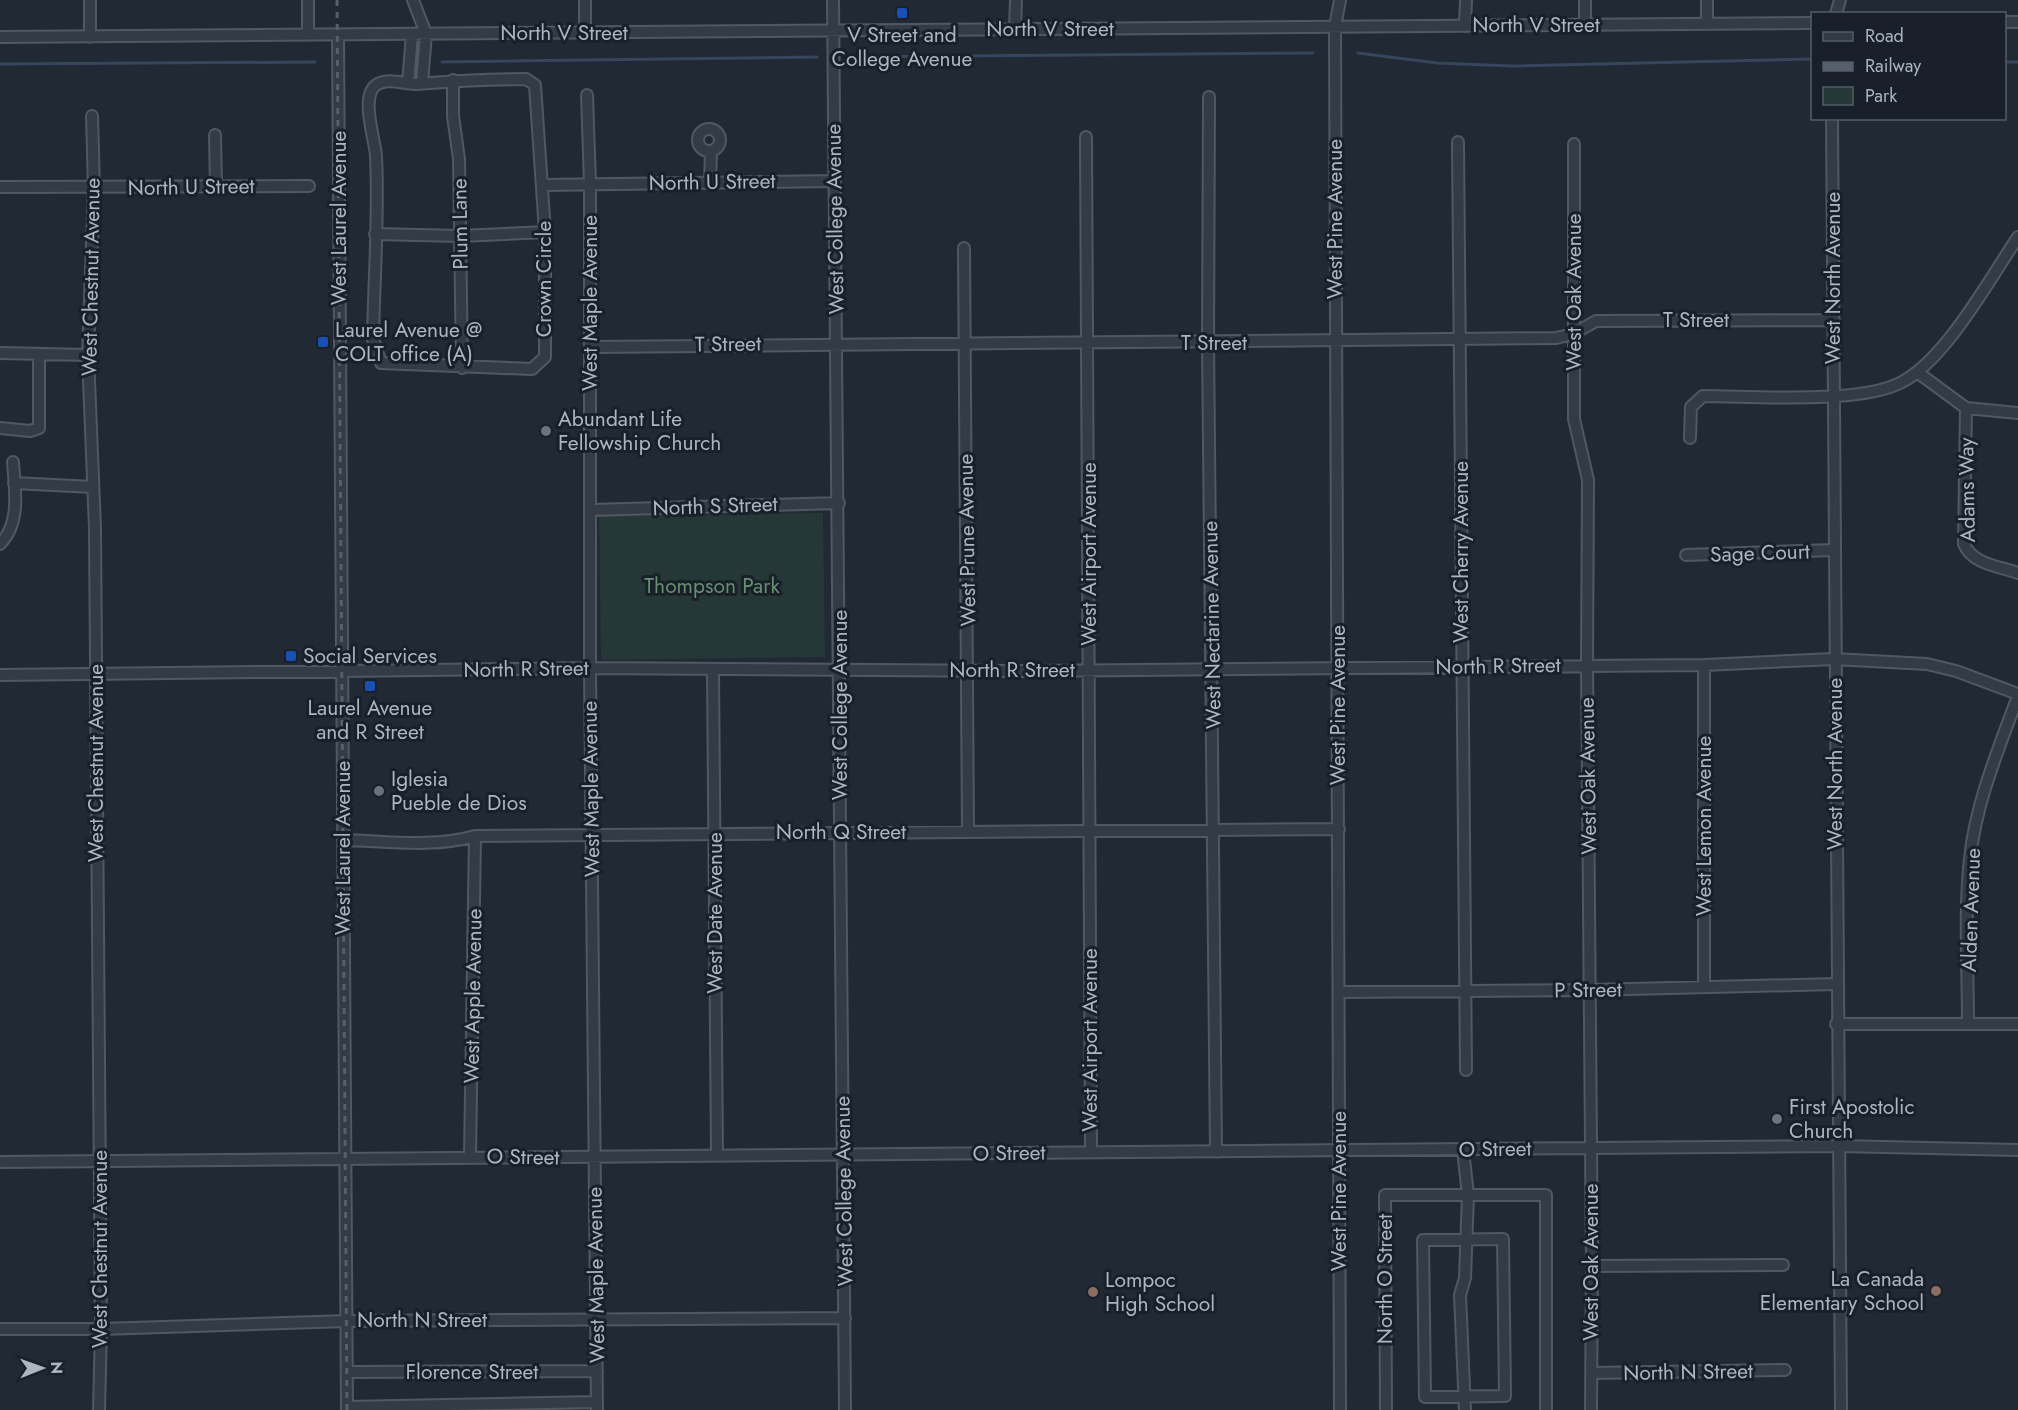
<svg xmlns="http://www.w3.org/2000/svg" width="2018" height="1410" viewBox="0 0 2018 1410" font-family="Jost,sans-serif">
  <rect width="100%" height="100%" fill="#202934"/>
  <!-- green -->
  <path fill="#253737" d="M823 513 825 657 601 660 599 516Z"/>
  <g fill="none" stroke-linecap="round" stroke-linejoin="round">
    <!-- stream -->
    <path stroke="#36465c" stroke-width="3" d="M1358 53 1437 63 1511 66 1812 59
      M852 57 1313 53
      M442 62 817 57
      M2004 62H2018
      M0 64 315 62"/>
    <defs>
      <path id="minor" d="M90 0V37
        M308 0V35
        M413 0 426 34 422 83
        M833 0 845 1410
        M1707 0V24
        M1836 14 1840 0
        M2004 22H2018
        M1585 25V0
        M1465 26 1466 0
        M1015 29 1016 0
        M585 33V0
        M338 35 347 1410
        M0 37 1812 23
        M526 79 535 85 545 232V357L532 369 381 363 373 339C374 278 379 216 376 156 375 139 360 97 376 85 387 77 403 84 416 84 453 81 489 79 526 79Z
        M453 80V116L459 159 462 368
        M408 83 412 34
        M587 95 590 183V668L597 1410
        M1209 97 1208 343 1216 1152
        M92 116 94 188 88 355 95 528 101 1329 99 1410
        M1832 118 1841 1410
        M698 140a11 11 0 1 1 22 0a11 11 0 1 1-22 0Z
        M215 135 216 187
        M1086 137 1091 1151
        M1458 142 1466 1070
        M1574 144V419L1588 480 1587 665 1592 1266 1591 1410
        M710 183 711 151
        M542 185 835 181
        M0 187 309 186
        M375 234 460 236 545 232
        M964 248 968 831
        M590 347C912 341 1234 344 1556 338L1573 334 1596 321 1834 320
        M0 353 88 355
        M1917 372 1966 408 2018 413
        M1966 408 1964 544C1973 565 1999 566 2018 573
        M0 428 30 431 39 428V354
        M1690 438 1691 407 1703 396C1753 396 1854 404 1898 384 1944 363 1989 280 2018 237
        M14 483 93 487
        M591 510 839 503
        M0 544C21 523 15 490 13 462
        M1686 555 1833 550
        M713 670 717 1155
        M0 675 590 668 1030 671 1704 665 1834 659 1927 664 1956 671 2018 694
        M343 840C386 841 434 848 475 836L1339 829
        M1704 987V665
        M1340 992 1590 990 1836 984
        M1968 1023C1968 968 1964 912 1970 858 1976 802 1999 748 2018 696
        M1836 1024H2018
        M1463 1150 1468 1195 1465 1278 1460 1295 1465 1410
        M470 1156 475 836
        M0 1162 1592 1148 1839 1146 2018 1150
        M1503 1239 1505 1396 1425 1397 1423 1240Z
        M1592 1266 1783 1265
        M0 1329H101L347 1321 845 1318
        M347 1372 597 1371
        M1591 1373 1785 1370
        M347 1407 597 1402
        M1340 1410 1335 27 1340 0
        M1386 1410 1385 1195H1546V1410"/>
    </defs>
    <!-- minor casing -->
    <use href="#minor" stroke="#515863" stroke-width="14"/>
    <!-- minor -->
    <use href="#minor" stroke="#333b45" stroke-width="10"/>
    <!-- rail -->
    <path stroke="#565f6c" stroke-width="3" stroke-dasharray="6 6" stroke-linecap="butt" d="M337 0 347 1410"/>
  </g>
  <!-- markers -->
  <g fill="#1a4fb4" stroke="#192029" stroke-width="2">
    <rect x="896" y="7" width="12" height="12" rx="3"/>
    <rect x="317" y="336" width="12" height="12" rx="3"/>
    <rect x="285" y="650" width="12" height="12" rx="3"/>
    <rect x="364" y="680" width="12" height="12" rx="3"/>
  </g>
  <g fill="#6b7280" stroke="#192029" stroke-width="2">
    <circle cx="546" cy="431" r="6"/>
    <circle cx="379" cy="791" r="6"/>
    <circle cx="1777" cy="1119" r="6"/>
  </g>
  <g fill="#8d6e63" stroke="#192029" stroke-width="2">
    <circle cx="1936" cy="1291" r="6"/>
    <circle cx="1093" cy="1292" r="6"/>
  </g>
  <g text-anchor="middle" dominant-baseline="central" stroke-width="6" stroke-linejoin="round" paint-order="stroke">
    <!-- street labels -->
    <g font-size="21" fill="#adb5c2" stroke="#192029">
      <text x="1536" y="25">North V Street</text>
      <text x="1050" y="29">North V Street</text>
      <text x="564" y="33">North V Street</text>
      <text transform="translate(712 182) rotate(-1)">North U Street</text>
      <text transform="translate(191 187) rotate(-1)">North U Street</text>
      <text transform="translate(339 218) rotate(-90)">West Laurel Avenue</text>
      <text transform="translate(835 219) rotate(-91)">West College Avenue</text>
      <text transform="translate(1335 219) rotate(-90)">West Pine Avenue</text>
      <text transform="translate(460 224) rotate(-91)">Plum Lane</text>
      <text transform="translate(91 277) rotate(-89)">West Chestnut Avenue</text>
      <text transform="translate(1833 278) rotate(-90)">West North Avenue</text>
      <text transform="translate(544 279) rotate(-90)">Crown Circle</text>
      <text transform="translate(1574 292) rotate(-90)">West Oak Avenue</text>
      <text transform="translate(590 303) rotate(-90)">West Maple Avenue</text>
      <text x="1696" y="320">T Street</text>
      <text x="1214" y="343">T Street</text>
      <text transform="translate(728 344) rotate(-1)">T Street</text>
      <text transform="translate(1967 490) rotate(-91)">Adams Way</text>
      <text transform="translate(715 506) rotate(-2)">North S Street</text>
      <text transform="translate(967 540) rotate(-91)">West Prune Avenue</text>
      <text transform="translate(1461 552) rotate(-90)">West Cherry Avenue</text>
      <text transform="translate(1760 553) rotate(-2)">Sage Court</text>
      <text transform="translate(1089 554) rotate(-90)">West Airport Avenue</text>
      <text transform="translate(1212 625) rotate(-91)">West Nectarine Avenue</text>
      <text transform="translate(1498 666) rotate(-1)">North R Street</text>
      <text transform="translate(526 669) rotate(-1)">North R Street</text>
      <text x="1012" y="670">North R Street</text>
      <text transform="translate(840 705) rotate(-90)">West College Avenue</text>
      <text transform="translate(1338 705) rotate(-90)">West Pine Avenue</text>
      <text transform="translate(96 763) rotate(-90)">West Chestnut Avenue</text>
      <text transform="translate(1835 764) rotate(-90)">West North Avenue</text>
      <text transform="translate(1588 776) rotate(-91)">West Oak Avenue</text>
      <text transform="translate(591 789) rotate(-91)">West Maple Avenue</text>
      <text transform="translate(1704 826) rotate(-90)">West Lemon Avenue</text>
      <text x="841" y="832">North Q Street</text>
      <text transform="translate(343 848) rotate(-90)">West Laurel Avenue</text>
      <text transform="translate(1971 910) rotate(-88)">Alden Avenue</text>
      <text transform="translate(715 913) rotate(-90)">West Date Avenue</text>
      <text transform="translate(1588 990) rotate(-1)">P Street</text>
      <text transform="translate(473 996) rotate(-89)">West Apple Avenue</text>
      <text transform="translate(1090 1040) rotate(-90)">West Airport Avenue</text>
      <text transform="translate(1495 1149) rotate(-1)">O Street</text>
      <text transform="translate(1009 1153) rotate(-1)">O Street</text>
      <text transform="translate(523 1157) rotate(1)">O Street</text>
      <text transform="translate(844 1191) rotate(-91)">West College Avenue</text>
      <text transform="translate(1339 1191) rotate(-90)">West Pine Avenue</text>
      <text transform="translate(100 1249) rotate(-90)">West Chestnut Avenue</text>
      <text transform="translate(1591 1262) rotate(-90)">West Oak Avenue</text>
      <text transform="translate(596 1275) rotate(-91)">West Maple Avenue</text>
      <text transform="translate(1385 1279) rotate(-90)">North O Street</text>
      <text x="422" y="1320">North N Street</text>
      <text x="472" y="1372">Florence Street</text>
      <text transform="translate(1688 1372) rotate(-1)">North N Street</text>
    </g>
    <!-- poi labels -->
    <g font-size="21" fill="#adb5c2" stroke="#192029" text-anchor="start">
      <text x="902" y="35" text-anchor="middle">V Street and<tspan x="902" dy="24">College Avenue</tspan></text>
      <text x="335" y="330">Laurel Avenue @<tspan x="335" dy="24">COLT office (A)</tspan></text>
      <text x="558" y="419">Abundant Life<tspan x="558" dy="24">Fellowship Church</tspan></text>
      <text x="303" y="656">Social Services</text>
      <text x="370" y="708" text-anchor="middle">Laurel Avenue<tspan x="370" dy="24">and R Street</tspan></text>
      <text x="391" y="779">Iglesia<tspan x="391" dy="24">Pueble de Dios</tspan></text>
      <text x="1789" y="1107">First Apostolic<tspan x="1789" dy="24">Church</tspan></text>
      <text x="1924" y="1279" text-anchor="end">La Canada<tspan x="1924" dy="24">Elementary School</tspan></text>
      <text x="1105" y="1280">Lompoc<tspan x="1105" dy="24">High School</tspan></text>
    </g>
    <!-- park labels -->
    <g font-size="21" fill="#679071" stroke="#192029">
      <text x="712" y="586">Thompson Park</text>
    </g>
  </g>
  <!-- legend -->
  <rect x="1811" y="12" width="195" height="108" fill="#192029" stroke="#545c66" stroke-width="1.5"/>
  <rect x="1823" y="32" width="30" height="9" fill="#333b45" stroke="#545c66" stroke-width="1.5"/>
  <text x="1865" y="42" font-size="18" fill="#adb5c2">Road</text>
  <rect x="1823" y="62" width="30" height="9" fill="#565f6c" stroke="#545c66" stroke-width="1.5"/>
  <text x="1865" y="72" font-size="18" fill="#adb5c2">Railway</text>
  <rect x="1823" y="87" width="30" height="18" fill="#253737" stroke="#545c66" stroke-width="1.5"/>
  <text x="1865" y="102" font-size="18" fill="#adb5c2">Park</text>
  <!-- north arrow -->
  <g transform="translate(42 1368) rotate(89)" stroke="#192029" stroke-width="4.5" paint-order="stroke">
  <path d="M0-4.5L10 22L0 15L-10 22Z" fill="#adb5c2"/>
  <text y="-9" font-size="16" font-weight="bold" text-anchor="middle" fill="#adb5c2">N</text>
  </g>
</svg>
